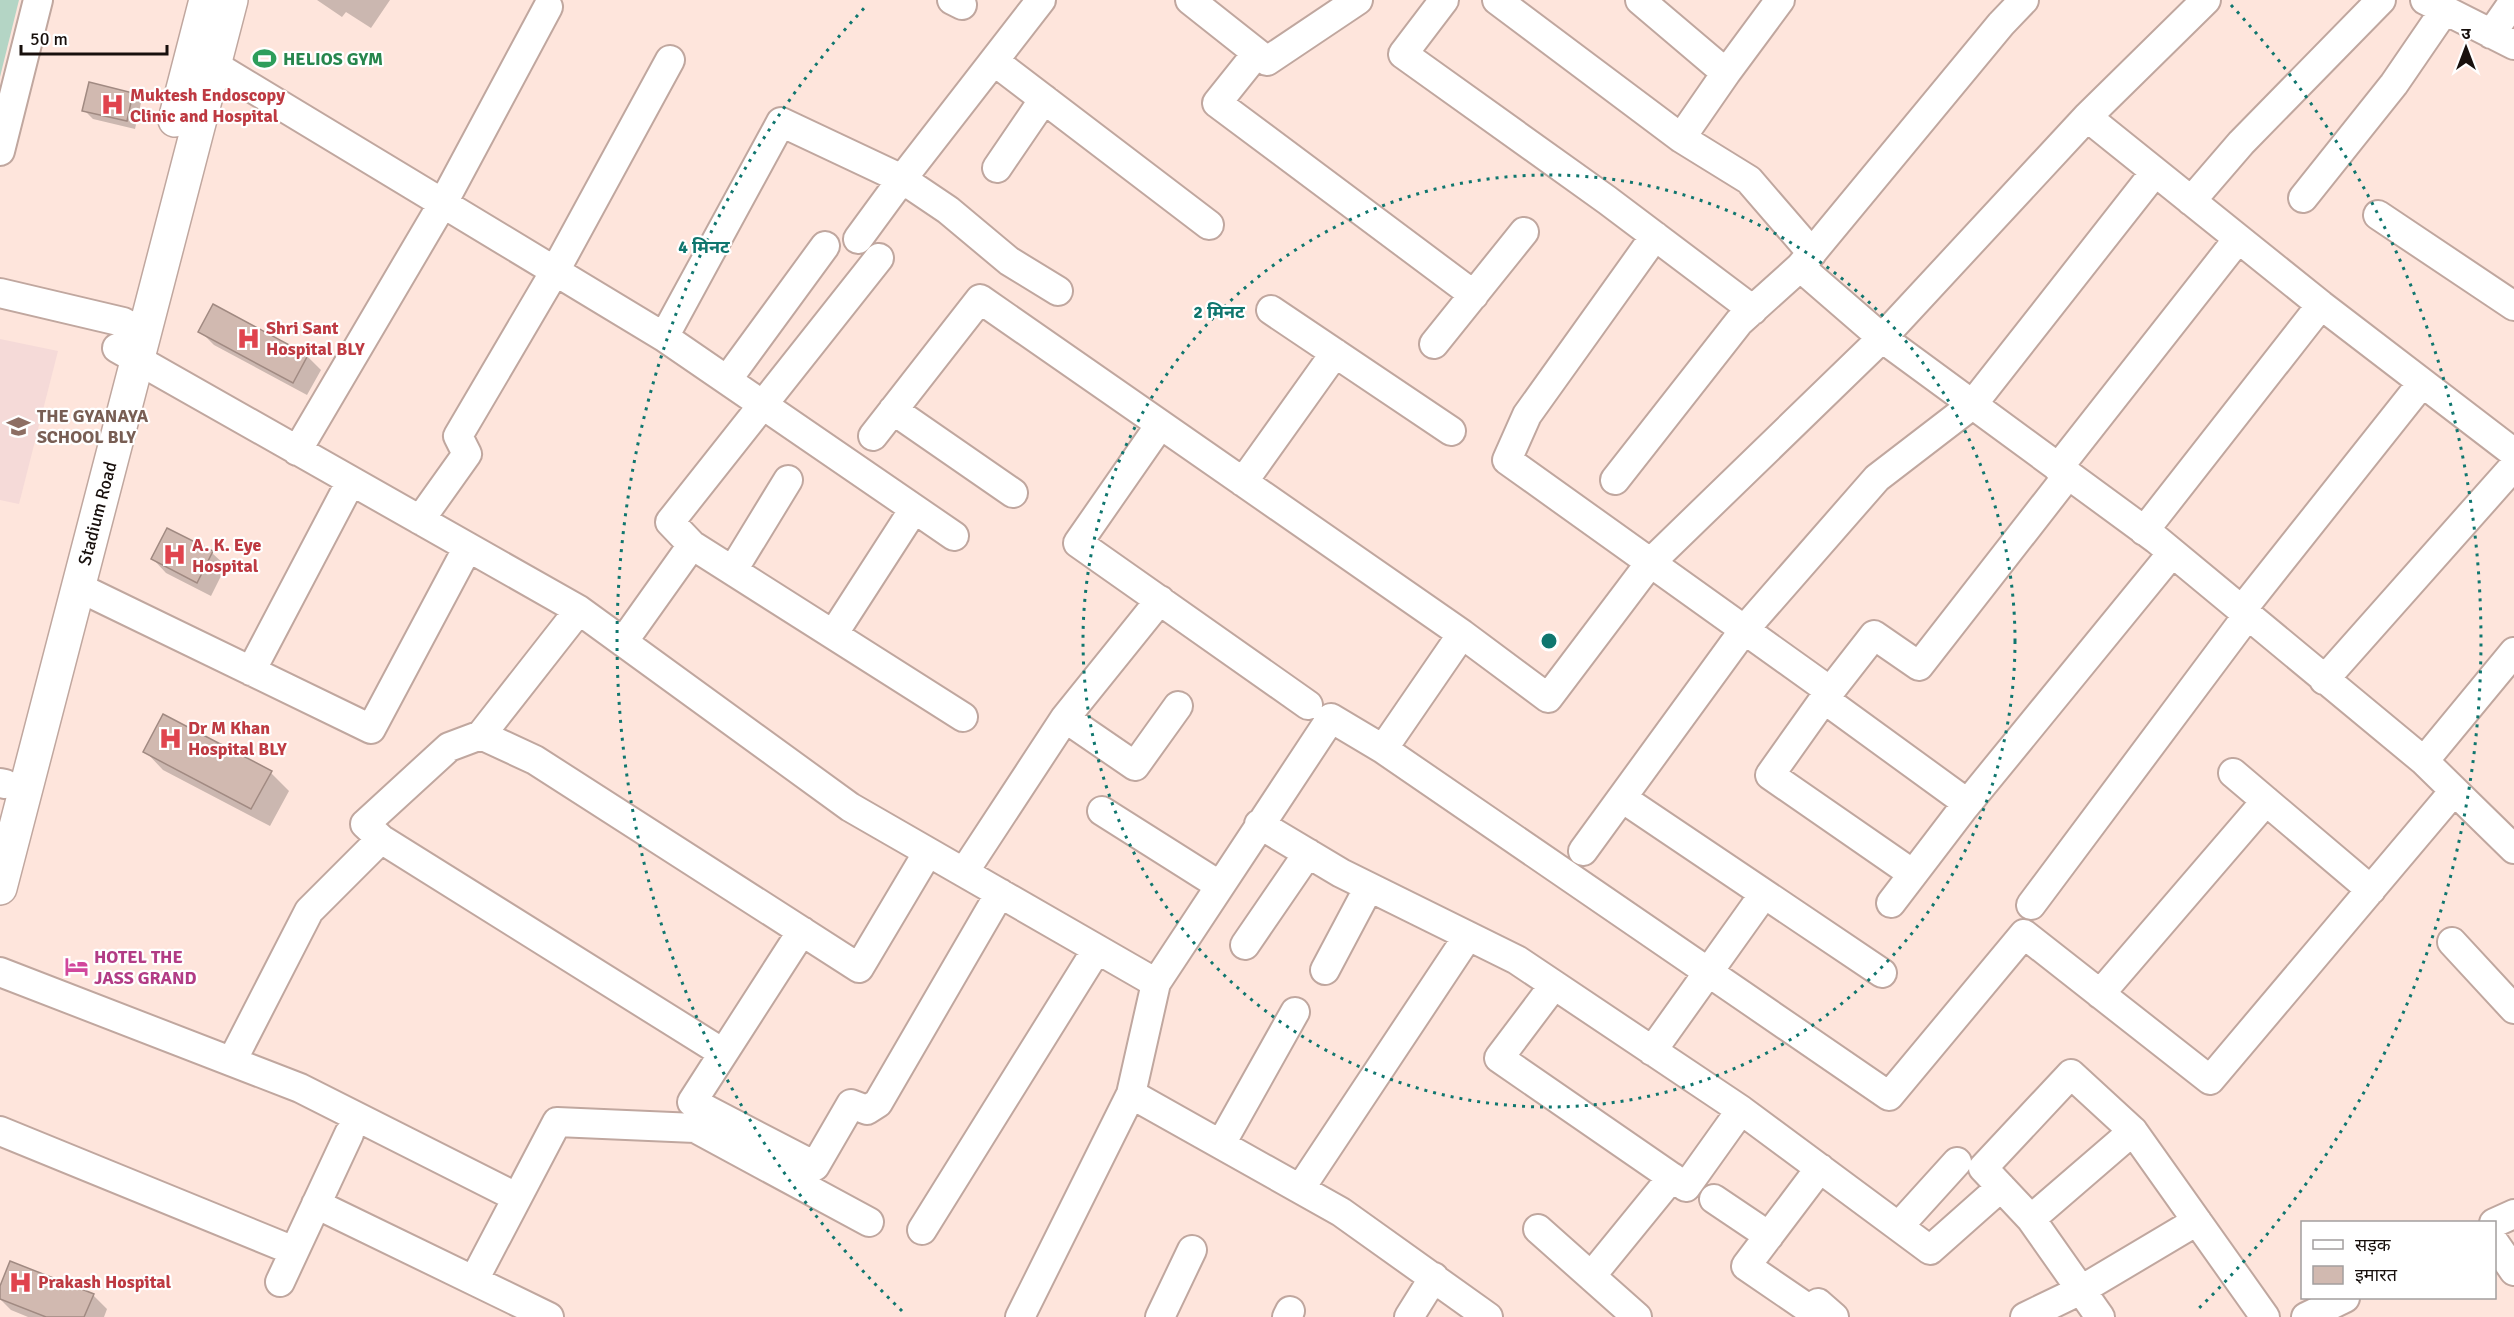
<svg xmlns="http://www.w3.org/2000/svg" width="2514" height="1317" viewBox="0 0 2514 1317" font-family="Signika,'Noto Sans Devanagari',sans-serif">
  <rect width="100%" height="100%" fill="#fee5dc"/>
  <!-- education -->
  <path fill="#f5dad8" d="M0 339 58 351 19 504 0 500Z"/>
  <!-- green -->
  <path fill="#b4d5c5" d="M0 0H19L0 77Z"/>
  <!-- shadow -->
  <path fill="#0003" d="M317 0H390L371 28 346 12 342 17Z
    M132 94 141 103 135 129 93 119 84 110Z
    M214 306 307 356 321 370 307 395 214 345 200 331Z
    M168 530 212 553 226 566 211 596 166 573 153 559Z
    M145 751 271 773 289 791 270 826 163 770Z
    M0 1290 93 1295 107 1309 104 1317H28L11 1310 0 1299Z"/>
  <!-- building -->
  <path fill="#d1b9b0" stroke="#a18a82" stroke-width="1.5" d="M89 82 133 93 127 121 82 111Z
    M213 304 308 355 293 383 198 332Z
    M167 528 213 551 197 583 151 559Z
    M163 714 272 771 251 809 143 752Z
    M10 1261 94 1294 84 1317H46L0 1299V1286Z"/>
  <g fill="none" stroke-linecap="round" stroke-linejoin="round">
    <defs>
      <path id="minor" d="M952 0 962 5
        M1190 0 1267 61 1358 0
        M1444 0 1403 54 1607 200 1753 310
        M1497 0 1681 138 1749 180 1812 253
        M1640 0 1726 73
        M2425 0 2514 45
        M2491 34 2514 1
        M1257 53 1217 103 1474 295
        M994 61 1209 225
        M214 65 664 337 954 536
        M2087 117 2321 305 2514 453
        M1681 138 1726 73 1780 0
        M0 151 38 0
        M997 168 1044 99
        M2303 198 2394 84 2444 11
        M2191 201 2241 143 2381 0
        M2378 215 2514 306
        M1655 236 1527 415 1507 460 1830 691
        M858 239 902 179 948 210 1009 261 1058 291
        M1800 267 1882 338 2156 539 2424 761 2514 849
        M0 293 123 322 144 333
        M1271 310 1451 431
        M664 337 781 122 902 179 1041 0
        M1434 344 1524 232
        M117 348 579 610 850 807 1156 983
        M727 380 825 246
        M893 410 1013 493
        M1160 425 1078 543 1308 705
        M873 436 980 299 1462 634 1548 698 1650 563 1882 338 2087 117 2206 0
        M297 451 443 203 548 7
        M2058 468 2238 239
        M1615 480 1739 322 1800 267 2001 24 2024 0
        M1243 482 1335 353
        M420 520 467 454 458 436 555 271 670 60
        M2144 531 2321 305
        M692 545 670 522 879 258
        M733 570 788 480
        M78 587 371 729 468 547
        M2241 611 2422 383
        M834 633 914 509
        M623 642 692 545 963 717
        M251 671 351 481
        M2324 680 2514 466
        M1824 699 1967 803
        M1065 718 1135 766 1178 706
        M481 735 579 610
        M1383 749 1889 1096 2024 934 2210 1080 2454 791
        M2424 761 2514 652
        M2233 773 2371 890
        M0 783 5 784
        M1622 798 1882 973
        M1102 811 1219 885
        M1259 824 1341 873 1517 960 1741 1110 1930 1250 2001 1187
        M1583 851 1744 630 1877 478 1972 405 2155 172
        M964 872 1065 718 1160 600
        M1913 874 1770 775 1824 699 1874 635 1919 666 2068 475
        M1891 903 1962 810 2172 553
        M2031 905 2247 616
        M802 931 692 1102 815 1166 851 1104 867 1110 878 1103 1000 893
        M2452 942 2514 1009
        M1245 945 1308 853
        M1325 970 1369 887
        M0 972 300 1088 516 1197
        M1554 985 1499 1058 1686 1187 1741 1110
        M2100 994 2266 801
        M1652 1051 1764 894
        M723 1053 381 839 365 824 449 747 481 735 535 760 859 968 928 852
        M232 1061 309 911 381 839
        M1131 1094 1341 1212 1488 1317
        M0 1131 294 1251
        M1221 1144 1295 1012
        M1820 1168 1746 1266 1809 1309 1818 1303 1834 1317
        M1300 1189 1468 936
        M1714 1199 1769 1236
        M316 1204 549 1317
        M2031 1219 2133 1131
        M2494 1223 2514 1214
        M1899 1226 1957 1162
        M1538 1229 1637 1317
        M922 1230 1097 949
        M2494 1242 2514 1271
        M1592 1275 1672 1177
        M474 1280 557 1122 695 1128 869 1222
        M280 1282 349 1134
        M1020 1317 1131 1094 1156 983 1331 718 1383 749 1462 634
        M1160 1317 1192 1250
        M1287 1317 1290 1311
        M1409 1317 1434 1277
        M2025 1317 2081 1290 2197 1221
        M2100 1317 2031 1219 1983 1168 2071 1074 2133 1131 2265 1317
        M2306 1317 2345 1298"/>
      <g id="major">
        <path d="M175 120 206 0"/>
        <path id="s1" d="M0 888 231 0"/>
      </g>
    </defs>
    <!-- minor casing -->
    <use href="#minor" stroke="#c0a79f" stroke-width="32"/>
    <!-- major casing -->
    <use href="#major" stroke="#c0a79f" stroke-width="36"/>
    <!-- minor -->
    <use href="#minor" stroke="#fff" stroke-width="28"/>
    <!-- major -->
    <use href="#major" stroke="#fff" stroke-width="33"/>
  </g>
  <!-- distance rings -->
  <g fill="none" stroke="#0f766e" stroke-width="3" stroke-dasharray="3 6">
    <circle cx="1549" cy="641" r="466"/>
    <path d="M902 1311A932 932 0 0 1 867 5M2231 5A932 932 0 0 1 2196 1311"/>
  </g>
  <!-- icons -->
  <defs>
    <symbol id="stadium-bare" viewBox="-9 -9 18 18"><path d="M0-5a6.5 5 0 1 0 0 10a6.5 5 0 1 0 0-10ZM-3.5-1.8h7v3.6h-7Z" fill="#2e9e5b" stroke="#fff" stroke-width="2.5" paint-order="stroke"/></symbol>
    <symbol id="hospital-bare" viewBox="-9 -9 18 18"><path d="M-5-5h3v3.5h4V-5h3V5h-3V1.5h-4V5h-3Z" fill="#e0444e" stroke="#fff" stroke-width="2.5" paint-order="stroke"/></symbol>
    <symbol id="school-bare" viewBox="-9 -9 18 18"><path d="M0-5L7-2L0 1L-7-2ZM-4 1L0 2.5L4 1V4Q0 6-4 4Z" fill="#8d6e63" stroke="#fff" stroke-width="2.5" paint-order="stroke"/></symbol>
    <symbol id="hotel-bare" viewBox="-9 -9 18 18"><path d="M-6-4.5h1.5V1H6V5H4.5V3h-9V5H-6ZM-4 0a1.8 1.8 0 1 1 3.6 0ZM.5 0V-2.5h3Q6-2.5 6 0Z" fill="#d1479c" stroke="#fff" stroke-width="2.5" paint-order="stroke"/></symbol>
  </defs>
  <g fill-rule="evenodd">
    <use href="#stadium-bare" x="248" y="42" width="33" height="33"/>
    <use href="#hospital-bare" x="96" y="88" width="33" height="33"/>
    <use href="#hospital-bare" x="232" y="322" width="33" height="33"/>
    <use href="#school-bare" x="2" y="410" width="33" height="33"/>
    <use href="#hospital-bare" x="158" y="538" width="33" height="33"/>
    <use href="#hospital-bare" x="154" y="722" width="33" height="33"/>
    <use href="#hotel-bare" x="60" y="950" width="33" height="33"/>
    <use href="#hospital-bare" x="4" y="1266" width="33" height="33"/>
  </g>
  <g text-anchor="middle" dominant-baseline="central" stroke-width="4.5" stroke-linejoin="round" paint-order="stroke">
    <!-- leisure labels -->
    <g font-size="18" font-weight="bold" fill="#27864d" stroke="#fff" text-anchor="start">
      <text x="283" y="59">HELIOS GYM</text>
    </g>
    <!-- health labels -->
    <g font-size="18" font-weight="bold" fill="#be3a42" stroke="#fff" text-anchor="start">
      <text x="130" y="95">Muktesh Endoscopy<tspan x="130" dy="21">Clinic and Hospital</tspan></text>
      <text x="266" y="328">Shri Sant<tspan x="266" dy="21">Hospital BLY</tspan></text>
      <text x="192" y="545">A. K. Eye<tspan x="192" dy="21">Hospital</tspan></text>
      <text x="188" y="728">Dr M Khan<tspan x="188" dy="21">Hospital BLY</tspan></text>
      <text x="38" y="1282">Prakash Hospital</text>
    </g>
    <!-- education labels -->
    <g font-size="18" font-weight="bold" fill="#785e54" stroke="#fff" text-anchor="start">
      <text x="37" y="416">THE GYANAYA<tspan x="37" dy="21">SCHOOL BLY</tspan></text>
    </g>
    <!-- street labels -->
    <g font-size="18" fill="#18100d" stroke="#fff">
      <text stroke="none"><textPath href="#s1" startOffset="387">Stadium Road</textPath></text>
    </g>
    <!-- hotel labels -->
    <g font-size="18" font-weight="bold" fill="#b23c85" stroke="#fff" text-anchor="start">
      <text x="94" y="957">HOTEL THE<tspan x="94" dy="21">JASS GRAND</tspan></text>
    </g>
  </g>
  <circle cx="1549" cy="641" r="9" fill="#0f766e" stroke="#fff" stroke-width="3"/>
  <g font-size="18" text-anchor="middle" font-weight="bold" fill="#0f766e" stroke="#fff" stroke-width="4.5" stroke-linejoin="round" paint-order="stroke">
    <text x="704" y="253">4 मिनट</text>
    <text x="1219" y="318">2 मिनट</text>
  </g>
  <!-- legend -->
  <rect x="2301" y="1221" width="195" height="78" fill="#ffffff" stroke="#a39f9e" stroke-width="1.5"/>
  <rect x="2313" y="1240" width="30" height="9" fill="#ffffff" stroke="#a39f9e" stroke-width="1.5"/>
  <text x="2355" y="1251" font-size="18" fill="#18100d">सड़क</text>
  <rect x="2313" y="1266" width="30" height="18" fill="#d1b9b0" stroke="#a39f9e" stroke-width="1.5"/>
  <text x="2355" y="1281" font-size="18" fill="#18100d">इमारत</text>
  <!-- north arrow -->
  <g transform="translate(2466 48)" stroke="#ffffff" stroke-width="4.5" paint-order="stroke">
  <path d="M0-4.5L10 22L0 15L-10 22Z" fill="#18100d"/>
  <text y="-9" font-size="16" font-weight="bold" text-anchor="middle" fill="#18100d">उ</text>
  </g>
  <!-- scale -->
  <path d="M21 45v9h146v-9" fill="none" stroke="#18100d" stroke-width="3"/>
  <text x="30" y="45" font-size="18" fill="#18100d" stroke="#ffffff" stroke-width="4.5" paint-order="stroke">50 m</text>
</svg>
